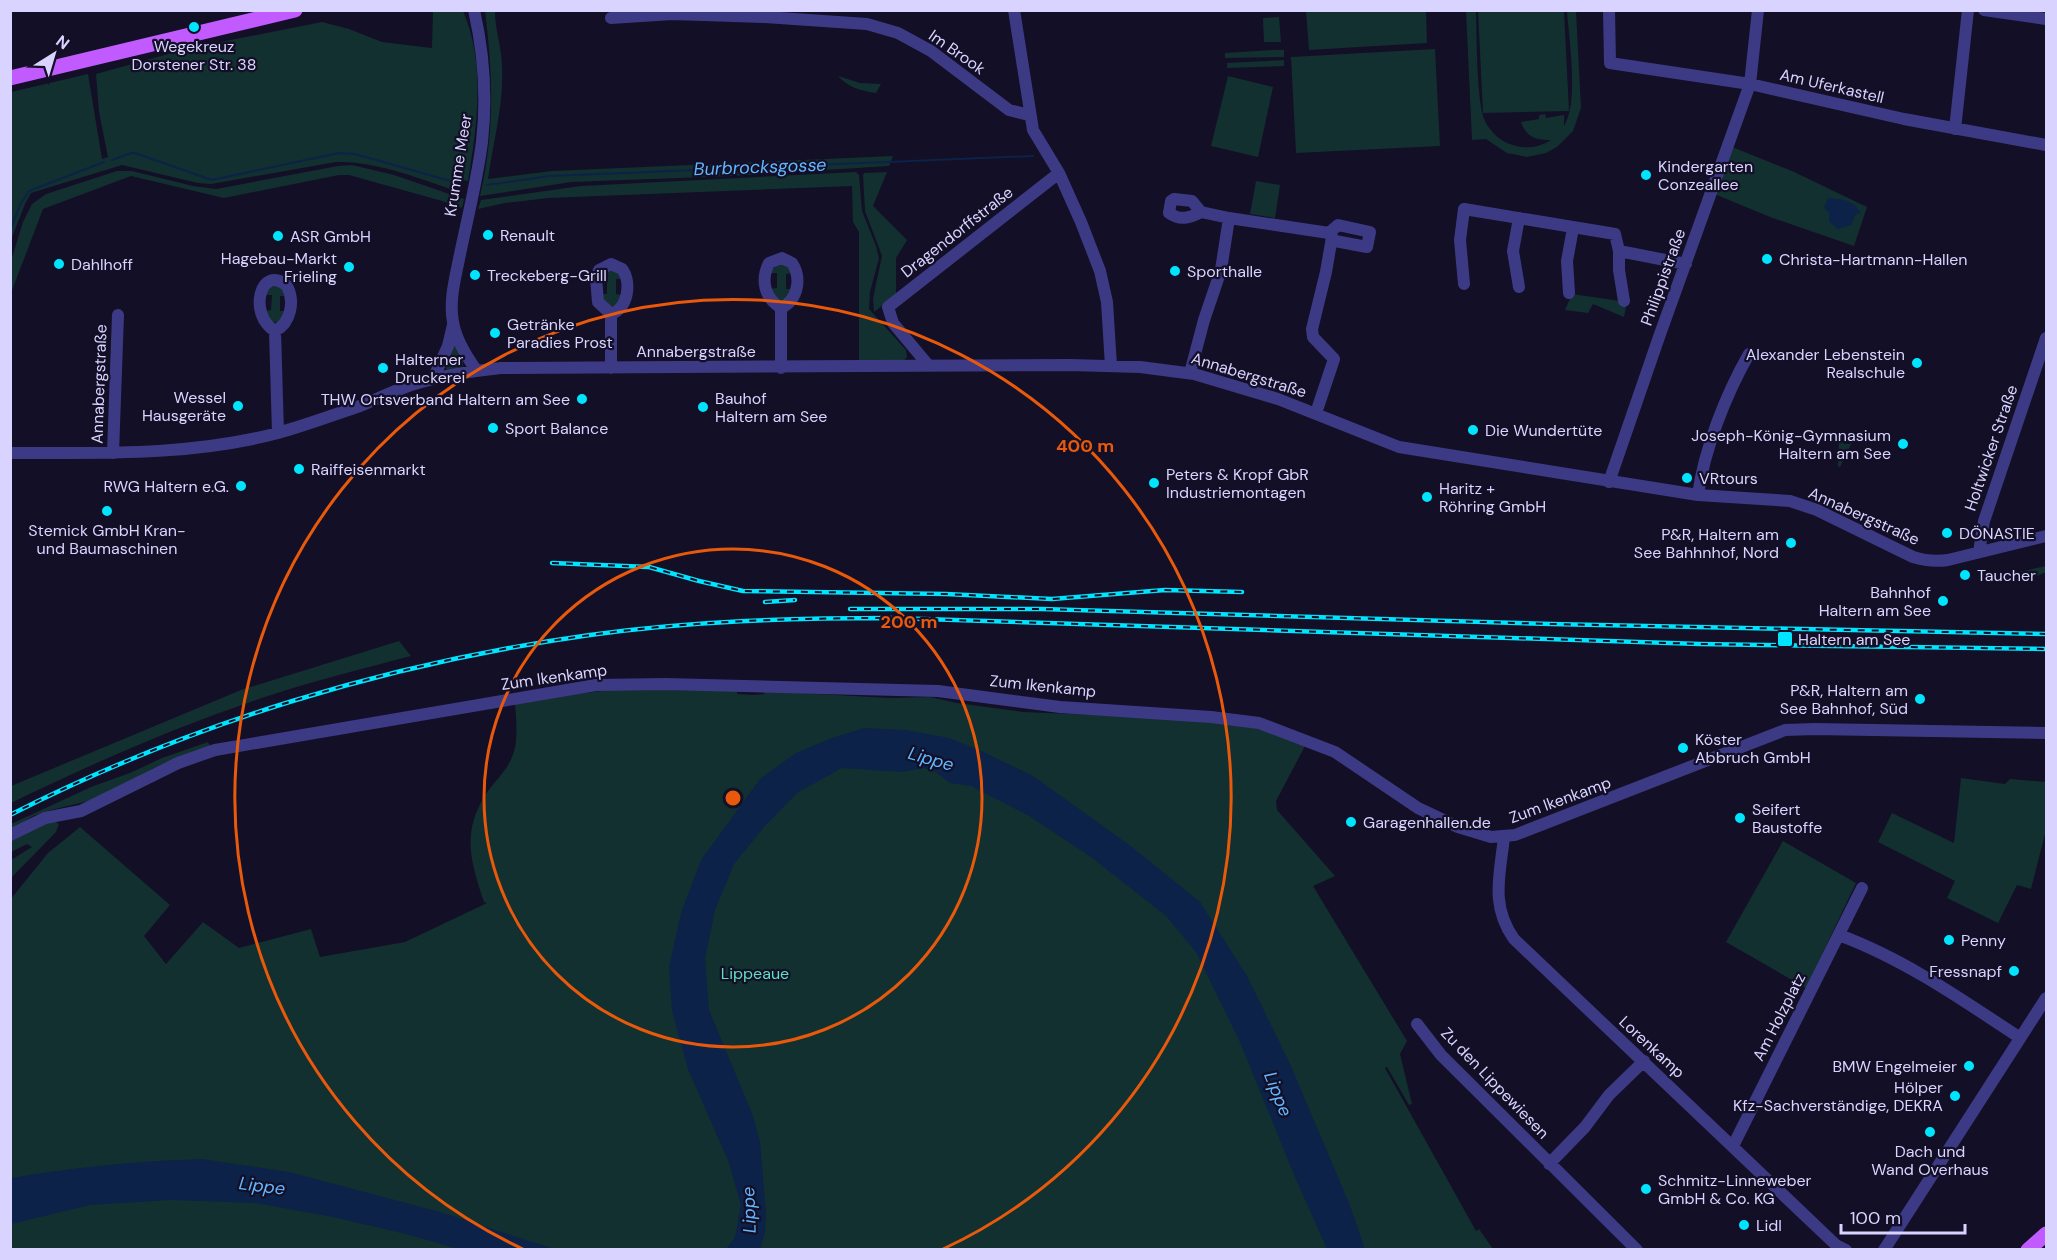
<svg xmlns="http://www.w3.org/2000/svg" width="2057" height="1260" viewBox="0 0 2057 1260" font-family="'DM Sans',sans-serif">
  <rect width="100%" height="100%" fill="#130f26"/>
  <!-- green -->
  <path fill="#12302f" d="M433 11H463C486 64 477 126 468 181L463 180 459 192C420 179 378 161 336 162L211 184 198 183 122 165 31 193 25 204 11 240V92L88 74 102 159 108 157 99 112 96 74 190 48 322 22 349 29 382 42 432 48Z
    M485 11H495C495 31 502 48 502 67 504 105 493 142 488 179L552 171 893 156 889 166 732 176 571 182 480 196C495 132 493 74 485 11Z
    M1306 11H1426L1427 43 1309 50Z
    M1466 11H1476C1477 34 1476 102 1485 121 1491 133 1502 143 1516 146 1528 149 1540 147 1551 140 1536 140 1526 137 1521 122L1539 119V115L1545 114 1546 118 1564 115V126C1579 103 1569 40 1567 11H1576L1581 108 1573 131 1557 147 1546 153 1527 157 1507 153 1486 139 1472 140Z
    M1478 11H1564L1569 111 1483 113Z
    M1279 17 1281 42H1264L1263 18Z
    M1435 49 1440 146 1296 153 1291 57Z
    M1274 50H1284V57L1225 58V53Z
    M1284 60V66L1227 68V63Z
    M838 76 860 83 881 84 876 93C862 91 847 87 838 76Z
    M1228 76 1273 87 1258 157 1211 146Z
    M1727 145 1792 171 1867 207 1854 246 1770 217 1712 193Z
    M352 165 394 175 464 199 462 208 442 201 349 175H339L224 198 131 176 43 209 11 293V261L23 222 32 204 46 194 117 171H132L193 186 216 189 338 166Z
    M856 172 859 175 862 211 876 246 879 258 870 292 869 309 906 350 907 357 904 360 859 361V232L853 222 852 186 548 198 505 203 478 209 481 200 581 186Z
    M887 172 873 206 907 240 896 258V295L874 312 873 298 882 256 865 211 863 175 864 173Z
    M1256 181 1280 185 1275 218 1250 214Z
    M785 263 792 273 786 274V289H792L784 300H778L770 289 777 288V273H771V269Z
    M612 267 623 279H616V294L622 295V299L614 306H608L600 294H607V279H601V274Z
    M280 285 287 296H280V311H286L278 323 272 322 265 311 271 310 272 295H265L267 288Z
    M1572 294 1627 302 1624 317 1593 304 1588 313 1565 310Z
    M452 335C457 345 466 356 462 368L448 371 444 366Z
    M1839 438 1844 444H1850L1852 442 1840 467 1838 466Z
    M2046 566V572L2037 576 2005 575Z
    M399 641 411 656C362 669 312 681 265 697 178 726 93 763 11 803V786L241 690Z
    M609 690H737V694L754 695 765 694 761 691 890 698 930 697 957 703 1023 712 1171 718 1263 729 1306 744 1276 801 1277 810 1335 876 1313 886 1407 1041 1400 1054 1412 1104 1409 1105 1387 1067 1385 1068 1476 1231 1479 1229 1493 1249H11L10 900 48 853 80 827 170 905 144 936 166 964 203 922 239 948 311 929 320 957 405 942 487 903 484 902C470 861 461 830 488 791 496 780 507 770 512 757 519 741 516 720 515 702Z
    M208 742 211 747 154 768 97 799 51 810 33 816 11 830V824L91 787 130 773 162 758Z
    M1961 778 2005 784 2010 779 2046 782V830L2031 889 2017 885 1998 923 1947 898 1955 881 1878 842 1892 813 1954 843Z
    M51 820 59 824 56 832 11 878V860L32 847 27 844 11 852V840Z
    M1783 841 1856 883 1806 988 1726 942Z"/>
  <!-- water -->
  <path fill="#0c2248" d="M1828 198C1841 199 1854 200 1861 213L1855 215 1851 225 1838 229 1829 221V212L1824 208Z
    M864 728 906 730 949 738 979 750 1033 776 1132 847 1200 902 1247 976 1290 1064 1349 1203 1365 1249H1327L1295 1177 1239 1040 1196 952 1166 916 1091 857 1029 816 971 786 950 783 936 772 924 768 901 772 842 768 797 793 764 827 734 864 715 910 705 959 709 1010 753 1116 760 1142 766 1212 765 1232 760 1249H726L735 1237 741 1205 729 1163 688 1069 672 1011 669 967 681 913 701 860 760 779 796 753 832 738Z
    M202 1159 289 1172 440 1212 554 1249H458L410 1235 333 1217 255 1203 171 1200 90 1205 11 1224V1178C74 1167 138 1161 202 1159Z"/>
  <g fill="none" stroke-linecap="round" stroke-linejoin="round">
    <!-- stream -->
    <path stroke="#0c2248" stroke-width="2" d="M112 160 131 153H135L212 180 339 153 355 154 461 184
      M487 185 550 176 1033 156
      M10 230 21 203 29 191 104 162"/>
    <!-- minor -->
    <path stroke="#3d3a85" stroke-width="12" d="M474 10C484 54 487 98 482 142 477 181 467 220 459 259 455 279 449 301 453 322 456 340 466 356 477 371
      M1014 10 1033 130 1059 173 1081 222 1100 271 1107 302 1111 366
      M1609 10 1610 63 1750 84 1904 119 2046 145
      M1984 10 2046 19
      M611 18 672 14 765 17 867 24 898 33 931 51 1009 110 1029 115
      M1955 129 1968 10
      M1201 212C1190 218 1180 221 1169 213L1171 201 1174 199 1192 201 1201 212 1229 218
      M1519 218 1513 251 1519 287
      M1619 251V270L1624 301
      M1464 284 1460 240 1464 209 1615 234 1619 251 1686 264
      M1569 293 1567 261 1573 228
      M275 331C291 323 295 301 287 286 261 263 247 314 275 331L278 433
      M929 366 893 323 888 307 1059 173
      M611 368V314C628 309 632 282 622 269L611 264 599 270 596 278 598 302 611 314
      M781 368V308C798 300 802 278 792 263L782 258 769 263C760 281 765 298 781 308
      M1190 373 1204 320 1221 270 1229 218 1329 233 1335 241 1367 247 1370 232 1338 225 1329 233
      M433 379 448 346 453 325
      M1316 413 1334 359 1313 337 1312 329 1326 272 1332 237
      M10 453C100 453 191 456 278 433 306 425 333 415 360 406 377 399 394 391 411 385 440 376 471 371 501 368L1070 365 1140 367 1194 374 1278 399 1399 447 1698 495 1790 501 1817 510 1913 557C1926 561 1935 562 1948 560L2046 536
      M113 453 118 315
      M1609 482 1659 337 1750 84 1758 10
      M1698 495C1704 450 1726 394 1749 354
      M1979 552 1984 521 2046 338
      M10 835 45 818 81 811 178 763 215 750 596 685 666 684 938 691 1060 707 1211 717 1259 723 1335 752 1418 808 1458 827 1491 837 1515 835 1785 730 1815 729 2046 733
      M1504 837C1500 875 1490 905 1514 939L1836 1245 1846 1250
      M1839 935C1904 959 1963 1000 2020 1038
      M1417 1024 1441 1055 1637 1250
      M1733 1146 1862 888
      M1549 1164 1585 1127 1609 1095 1644 1061
      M1884 1250 2046 998"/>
    <!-- major -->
    <path stroke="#c25bff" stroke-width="15" d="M10 78 295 10
      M2028 1250 2046 1234"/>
    <defs>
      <path id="rail" d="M552 563 649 567 699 581 743 591 946 594 1052 599 1165 590 1242 592
        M765 602 795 600
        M850 609H1041L1551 624 2046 634
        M10 815C191 723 389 663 590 635 690 621 791 618 892 618L1700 644 2046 649"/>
    </defs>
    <!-- rail casing -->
    <use href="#rail" stroke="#00e5ff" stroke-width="4.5"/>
    <!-- rail -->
    <use href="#rail" stroke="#130f26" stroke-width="2" stroke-dasharray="7" stroke-linecap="butt"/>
  </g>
  <!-- distance rings -->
  <g fill="none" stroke="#e8590c" stroke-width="3">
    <circle cx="733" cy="798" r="249"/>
    <path d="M523 1249A498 498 0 1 1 943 1249"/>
  </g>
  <!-- markers -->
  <g fill="#00e5ff" stroke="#130f26" stroke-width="2">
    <circle cx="194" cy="27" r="6"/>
    <circle cx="1646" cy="175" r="6"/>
    <circle cx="488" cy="235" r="6"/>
    <circle cx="278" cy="236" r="6"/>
    <circle cx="1767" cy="259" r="6"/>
    <circle cx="59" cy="264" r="6"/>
    <circle cx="349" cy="267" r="6"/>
    <circle cx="1175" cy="271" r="6"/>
    <circle cx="475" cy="275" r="6"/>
    <circle cx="495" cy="333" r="6"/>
    <circle cx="1917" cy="363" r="6"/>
    <circle cx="383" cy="368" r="6"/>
    <circle cx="582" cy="399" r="6"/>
    <circle cx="238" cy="406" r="6"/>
    <circle cx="703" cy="407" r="6"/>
    <circle cx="493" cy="428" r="6"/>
    <circle cx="1473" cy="430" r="6"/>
    <circle cx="1903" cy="444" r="6"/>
    <circle cx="299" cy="469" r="6"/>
    <circle cx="1687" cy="478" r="6"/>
    <circle cx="1154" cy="483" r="6"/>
    <circle cx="241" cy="486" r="6"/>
    <circle cx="1427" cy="497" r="6"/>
    <circle cx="107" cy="511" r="6"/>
    <circle cx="1947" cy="533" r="6"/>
    <circle cx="1791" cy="543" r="6"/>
    <circle cx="1965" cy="575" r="6"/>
    <circle cx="1943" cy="601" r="6"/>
    <rect x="1777" y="631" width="16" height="16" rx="3"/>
    <circle cx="1920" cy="699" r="6"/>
    <circle cx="1683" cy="748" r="6"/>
    <circle cx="1740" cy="818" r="6"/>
    <circle cx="1351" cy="822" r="6"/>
    <circle cx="1949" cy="940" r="6"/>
    <circle cx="2014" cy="971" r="6"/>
    <circle cx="1969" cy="1066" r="6"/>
    <circle cx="1955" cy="1096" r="6"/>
    <circle cx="1930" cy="1132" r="6"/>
    <circle cx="1646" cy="1189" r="6"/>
    <circle cx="1744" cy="1225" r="6"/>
  </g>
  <g text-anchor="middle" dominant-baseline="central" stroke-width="4.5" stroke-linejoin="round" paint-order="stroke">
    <!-- poi labels -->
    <g font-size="16" fill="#d9d4ff" stroke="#130f26" text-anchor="start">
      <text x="194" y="46" text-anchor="middle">Wegekreuz<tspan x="194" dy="18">Dorstener Str. 38</tspan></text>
      <text x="1658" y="166">Kindergarten<tspan x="1658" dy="18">Conzeallee</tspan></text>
      <text x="500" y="235">Renault</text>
      <text x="290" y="236">ASR GmbH</text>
      <text x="337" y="258" text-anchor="end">Hagebau-Markt<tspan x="337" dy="18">Frieling</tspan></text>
      <text x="1779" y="259">Christa-Hartmann-Hallen</text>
      <text x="71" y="264">Dahlhoff</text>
      <text x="1187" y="271">Sporthalle</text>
      <text x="487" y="275">Treckeberg-Grill</text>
      <text x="507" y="324">Getränke<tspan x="507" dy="18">Paradies Prost</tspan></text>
      <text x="1905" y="354" text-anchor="end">Alexander Lebenstein<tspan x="1905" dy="18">Realschule</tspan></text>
      <text x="395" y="359">Halterner<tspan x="395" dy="18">Druckerei</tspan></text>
      <text x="226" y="397" text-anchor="end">Wessel<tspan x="226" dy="18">Hausgeräte</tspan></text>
      <text x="715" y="398">Bauhof<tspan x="715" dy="18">Haltern am See</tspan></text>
      <text x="570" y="399" text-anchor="end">THW Ortsverband Haltern am See</text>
      <text x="505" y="428">Sport Balance</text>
      <text x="1485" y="430">Die Wundertüte</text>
      <text x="1891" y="435" text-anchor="end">Joseph-König-Gymnasium<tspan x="1891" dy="18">Haltern am See</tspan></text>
      <text x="311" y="469">Raiffeisenmarkt</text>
      <text x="1166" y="474">Peters &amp; Kropf GbR<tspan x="1166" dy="18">Industriemontagen</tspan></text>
      <text x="1699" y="478">VRtours</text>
      <text x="229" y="486" text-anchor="end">RWG Haltern e.G.</text>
      <text x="1439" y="488">Haritz +<tspan x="1439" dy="18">Röhring GmbH</tspan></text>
      <text x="107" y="530" text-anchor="middle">Stemick GmbH Kran-<tspan x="107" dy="18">und Baumaschinen</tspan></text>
      <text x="1959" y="533">DÖNASTIE</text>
      <text x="1779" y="534" text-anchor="end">P&amp;R, Haltern am<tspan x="1779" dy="18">See Bahhnhof, Nord</tspan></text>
      <text x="1977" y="575">Taucher</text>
      <text x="1931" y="592" text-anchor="end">Bahnhof<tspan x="1931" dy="18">Haltern am See</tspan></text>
      <text x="1798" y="639">Haltern am See</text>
      <text x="1908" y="690" text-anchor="end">P&amp;R, Haltern am<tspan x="1908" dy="18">See Bahnhof, Süd</tspan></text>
      <text x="1695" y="739">Köster<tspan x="1695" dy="18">Abbruch GmbH</tspan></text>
      <text x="1752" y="809">Seifert<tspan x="1752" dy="18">Baustoffe</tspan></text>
      <text x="1363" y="822">Garagenhallen.de</text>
      <text x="1961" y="940">Penny</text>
      <text x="2002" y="971" text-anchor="end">Fressnapf</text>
      <text x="1957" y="1066" text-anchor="end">BMW Engelmeier</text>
      <text x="1943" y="1087" text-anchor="end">Hölper<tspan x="1943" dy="18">Kfz-Sachverständige, DEKRA</tspan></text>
      <text x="1930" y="1151" text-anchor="middle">Dach und<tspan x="1930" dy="18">Wand Overhaus</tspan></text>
      <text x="1658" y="1180">Schmitz-Linneweber<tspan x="1658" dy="18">GmbH &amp; Co. KG</tspan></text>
      <text x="1756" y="1225">Lidl</text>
    </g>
    <!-- street labels -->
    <g font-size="16" fill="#d9d4ff" stroke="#130f26">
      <text transform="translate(957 52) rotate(35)">Im Brook</text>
      <text transform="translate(1832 86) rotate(13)">Am Uferkastell</text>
      <text transform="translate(458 165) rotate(-81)">Krumme Meer</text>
      <text transform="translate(957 232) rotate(-38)">Dragendorffstraße</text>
      <text transform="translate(1663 277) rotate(-70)">Philippistraße</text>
      <text x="696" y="351">Annabergstraße</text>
      <text transform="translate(1249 375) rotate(17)">Annabergstraße</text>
      <text transform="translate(99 384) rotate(-88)">Annabergstraße</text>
      <text transform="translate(1991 448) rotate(-71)">Holtwicker Straße</text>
      <text transform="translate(1864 516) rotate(24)">Annabergstraße</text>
      <text transform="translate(554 677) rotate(-8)">Zum Ikenkamp</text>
      <text transform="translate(1043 686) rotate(6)">Zum Ikenkamp</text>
      <text transform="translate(1560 800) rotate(-20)">Zum Ikenkamp</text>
      <text transform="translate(1779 1017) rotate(-63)">Am Holzplatz</text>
      <text transform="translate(1652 1047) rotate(43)">Lorenkamp</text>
      <text transform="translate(1495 1083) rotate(46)">Zu den Lippewiesen</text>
    </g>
    <!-- park labels -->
    <g font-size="16" fill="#5fe0c0" stroke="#130f26">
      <text x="755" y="973">Lippeaue</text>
    </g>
    <!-- water labels -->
    <g font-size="18" font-style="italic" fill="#62b6ff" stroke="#130f26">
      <text transform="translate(760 167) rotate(-2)">Burbrocksgosse</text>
      <text transform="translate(931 759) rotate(16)">Lippe</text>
      <text transform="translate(1278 1094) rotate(68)">Lippe</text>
      <text transform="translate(262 1186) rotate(7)">Lippe</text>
      <text transform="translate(749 1210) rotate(-92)">Lippe</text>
    </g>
  </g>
  <circle cx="733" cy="798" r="9" fill="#e8590c" stroke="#130f26" stroke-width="3"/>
  <g font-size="18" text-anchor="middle" font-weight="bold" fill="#e8590c" stroke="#130f26" stroke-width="4.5" stroke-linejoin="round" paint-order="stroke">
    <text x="1085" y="452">400 m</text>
    <text x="909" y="628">200 m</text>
  </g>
  <!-- border -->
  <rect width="2057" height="1260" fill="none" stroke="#d9d4ff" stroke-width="24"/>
  <!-- north arrow -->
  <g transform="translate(54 54) rotate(37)" stroke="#130f26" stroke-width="4.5" paint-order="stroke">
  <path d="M0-4.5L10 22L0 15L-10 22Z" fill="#d9d4ff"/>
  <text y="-9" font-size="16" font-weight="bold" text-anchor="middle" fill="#d9d4ff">N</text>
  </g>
  <!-- scale -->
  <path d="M1841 1224v9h124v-9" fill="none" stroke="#d9d4ff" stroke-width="3"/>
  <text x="1850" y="1224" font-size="18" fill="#d9d4ff" stroke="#130f26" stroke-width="4.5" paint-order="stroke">100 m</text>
</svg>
